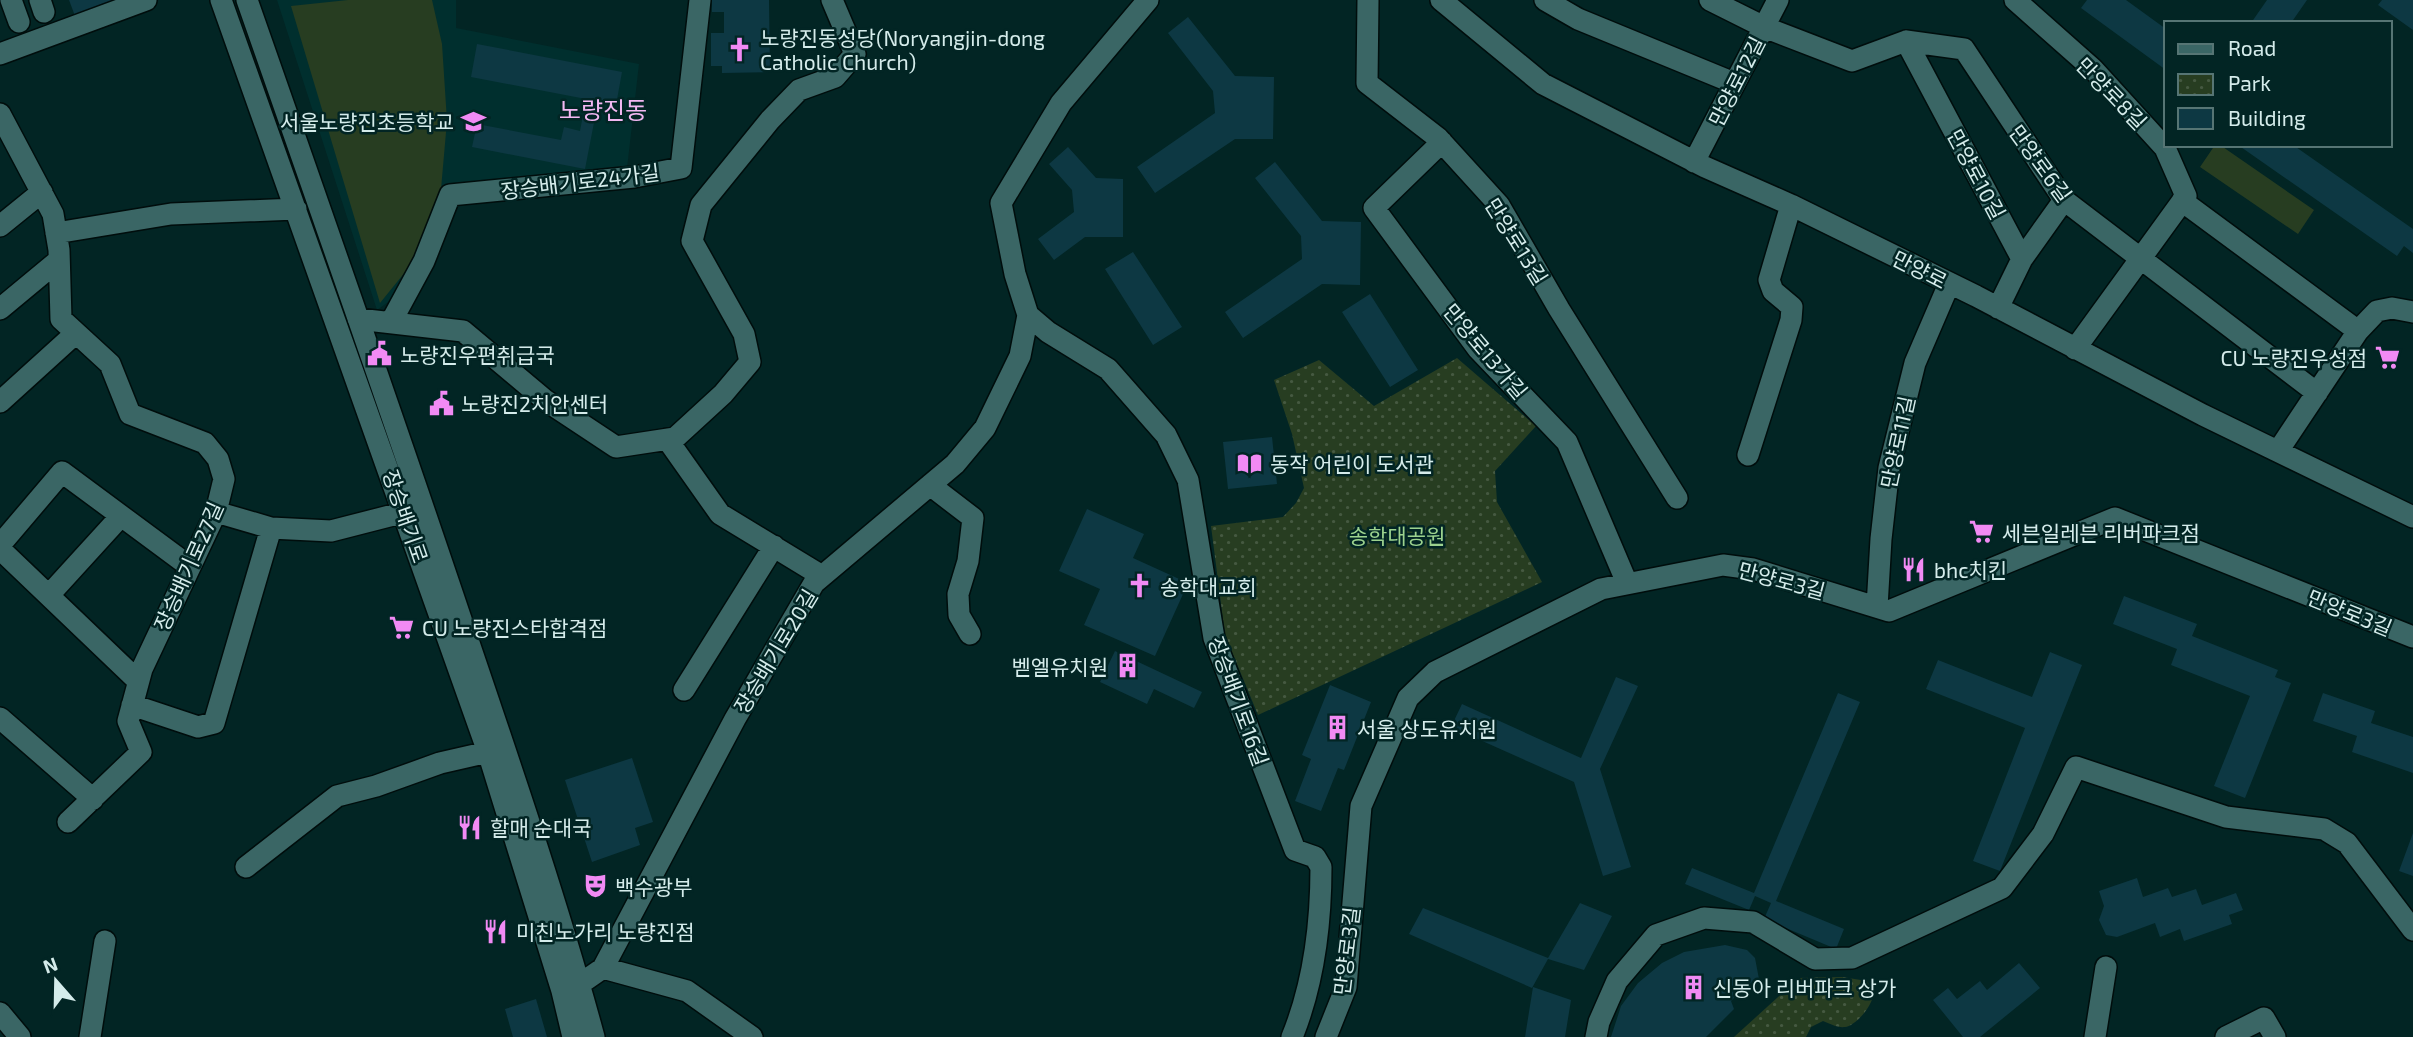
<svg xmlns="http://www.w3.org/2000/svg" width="2413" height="1037" viewBox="0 0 2413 1037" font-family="'Exo 2','Noto Sans KR',sans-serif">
  <defs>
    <pattern id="park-dots" width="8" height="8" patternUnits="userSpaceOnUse" patternTransform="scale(1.75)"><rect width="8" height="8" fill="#273d21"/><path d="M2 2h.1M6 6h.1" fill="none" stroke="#455941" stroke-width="1.8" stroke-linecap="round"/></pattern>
  </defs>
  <rect width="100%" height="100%" fill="#022524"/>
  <!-- built -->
  <path fill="#002f2e" d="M277 0H456V28L639 64 626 177 444 188 412 268 391 300 377 310Z"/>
  <!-- park -->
  <path fill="url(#park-dots)" d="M1457 358 1536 426 1495 471 1497 502 1542 582 1258 715 1225 635 1211 526 1283 517 1296 503 1304 488 1292 434 1274 380 1319 360 1374 406Z
    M1842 977 1867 981C1868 983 1872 989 1873 992 1875 1003 1856 1026 1845 1027 1838 1028 1830 1024 1823 1021L1811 1027 1806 1037H1734L1799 978Z"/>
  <!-- pitch -->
  <path fill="#273d21" d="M348 0H432L442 44 447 121 441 189 410 266 380 303 291 6Z
    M2215 145H2220L2314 210 2298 234 2200 167Z"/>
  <!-- building -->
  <path fill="#0d3843" d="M69 0H117L75 16Z
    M712 0H769L770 72 722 73V66H711V33H724V12H712Z
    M2087 0H2126L2166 29V70L2081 8Z
    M2267 0H2307L2291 23H2251Z
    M2382 0H2413V30L2378 5Z
    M1188 17 1235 76 1274 77 1273 139H1235L1155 193 1137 167 1215 113 1213 91 1168 33Z
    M477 44 622 72 616 105 598 102 585 169 472 147 477 124 561 140 564 127 580 131 586 99 471 77Z
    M2238 145H2293L2413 229V253L2404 246 2397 256Z
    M1068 147 1096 178 1123 179V237H1085L1054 260 1038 239 1074 212 1072 190 1049 164Z
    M1275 162 1322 221 1361 222 1360 285 1322 284 1243 338 1225 312 1302 259 1301 236 1255 178Z
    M1133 252 1182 327 1153 345 1105 269Z
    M1370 294 1418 370 1390 387 1342 312Z
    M1272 437 1277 484 1228 489 1223 442Z
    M1087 509 1144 534 1133 558 1188 583 1155 656 1084 625 1100 589 1059 571Z
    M2124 596 2197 624 2192 636 2278 670 2275 677 2291 683 2245 798 2214 786 2250 696 2171 665 2177 649 2113 624Z
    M1115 651 1202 692 1194 708 1154 689 1147 704 1100 682Z
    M2050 652 2082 665 2000 871 1973 861 2025 728 1926 689 1938 660 2032 697Z
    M1616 677 1638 686 1600 769 1631 867 1603 876 1574 782 1451 727 1462 704 1581 758Z
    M1330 685 1371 702 1344 770 1338 768 1321 811 1295 801 1311 759 1302 755Z
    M1838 693 1860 702 1776 901 1844 929 1836 949 1764 919 1771 903 1755 896 1749 910 1685 884 1692 868 1754 893Z
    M2323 693 2375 711 2371 723 2413 737V773L2352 752 2357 736 2313 721Z
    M632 758 653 822 635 828 640 845 592 862 565 780Z
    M2413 833V876L2399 871Z
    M2137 878 2143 897 2168 888 2172 897 2196 889 2202 905 2236 893 2243 910 2229 915 2232 924 2184 941 2180 929 2160 937 2155 923 2117 937 2106 935 2099 920 2104 906 2099 891Z
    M1580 903 1612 916 1584 970 1548 959 1532 988 1409 934 1423 908 1548 958Z
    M1725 945 1747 950 1755 958 1759 979 1748 991 1737 995 1731 1001 1734 1009 1706 1037H1611L1621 1006 1638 983 1662 963 1684 952Z
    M2019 963 2040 988 1980 1037H1963L1933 1000 1948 988 1957 999 1980 981 1987 990Z
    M1533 987 1571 1000 1565 1037H1525Z
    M536 999 547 1037H513L505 1009Z"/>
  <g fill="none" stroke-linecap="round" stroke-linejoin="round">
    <defs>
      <path id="minor" d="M11 0 19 22
        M40 0 44 12
        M221 0 488 752 562 991 573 1037
        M247 0C321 211 395 422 466 634 511 767 557 901 594 1037
        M1148 0 1061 103 1001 203 1015 274 1028 315 1048 332 1108 369 1166 435 1188 480 1214 638 1295 850 1315 857 1321 867C1321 925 1314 983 1292 1037
        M1368 0 1367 83 1438 138 1499 205 1559 309 1677 498
        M1441 0 1543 84 1705 167 1791 205 1976 296 2203 415 2413 517
        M1545 0 1578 19 1734 83
        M1710 0 1764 27 1852 61 1906 41 1964 49 2064 200 2317 393
        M2015 0 2093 69 2165 148 2186 196 2075 349
        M1906 41 2022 259 1998 308
        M0 54 146 0
        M0 114 53 214 59 250 61 319 110 364 130 414 205 443 218 459 224 479 216 512 142 669 128 721 141 752 68 822
        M1442 142 1374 208 1478 349 1567 442 1627 583
        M1694 162 1778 0
        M2182 201 2358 331
        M0 226 42 192
        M56 233 171 214 296 209
        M2022 259 2064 200
        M0 309 59 260
        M358 319 463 331 545 400 616 447 675 438 723 394 750 362 744 334 692 241 701 205 770 120 799 90 835 77 855 54 832 0
        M391 322 424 261 450 195 634 177 681 168 700 0
        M0 402 76 333
        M667 439 720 514 822 576
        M2278 451 2358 331 2377 311 2392 308 2413 312
        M1748 455 1791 320 1792 307 1773 291 1769 280 1791 205
        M930 485 973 518 968 561 958 594 959 615 970 634
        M216 512 271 528 331 531 405 512
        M0 545 62 472 189 566
        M0 549 138 681
        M49 595 121 516
        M1877 607 1881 539 1889 468 1915 363 1949 284
        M684 690 774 546
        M132 705 198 727 214 723 271 528
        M0 718 93 799
        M246 867 337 796 376 786 440 763 488 752
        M603 968 687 991 752 1037
        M580 984 603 968 735 719 814 583 955 464 985 428 1020 356 1028 315
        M0 1013 20 1037
        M90 1037 105 941
        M1326 1037 1346 987 1361 806 1408 698 1435 672 1601 589 1723 565 1753 569 1889 611 2115 518 2413 637
        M1596 1037 1599 1022 1617 981 1656 935 1704 918 1753 922 1815 959 1852 958 2002 888 2043 834 2076 767 2226 817 2324 829 2347 843 2413 930
        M2095 1037 2106 967
        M2226 1037 2264 1018 2275 1037"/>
    </defs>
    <!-- minor casing -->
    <use href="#minor" stroke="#000d0c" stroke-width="24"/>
    <!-- minor -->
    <use href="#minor" stroke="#3a6665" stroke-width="21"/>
  </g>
  <!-- icons -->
  <defs>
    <symbol id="church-bare" viewBox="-9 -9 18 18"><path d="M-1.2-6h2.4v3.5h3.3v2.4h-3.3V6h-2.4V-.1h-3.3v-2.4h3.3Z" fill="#f18af4" stroke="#022524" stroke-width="2.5" paint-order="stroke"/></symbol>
    <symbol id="school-bare" viewBox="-9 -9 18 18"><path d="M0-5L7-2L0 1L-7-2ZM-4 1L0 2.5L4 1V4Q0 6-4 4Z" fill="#f18af4" stroke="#022524" stroke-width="2.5" paint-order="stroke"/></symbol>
    <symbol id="civic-bare" viewBox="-9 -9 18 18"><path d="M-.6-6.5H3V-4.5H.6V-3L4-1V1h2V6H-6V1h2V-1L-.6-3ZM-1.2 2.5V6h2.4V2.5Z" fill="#f18af4" stroke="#022524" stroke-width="2.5" paint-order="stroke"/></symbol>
    <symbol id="supermarket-bare" viewBox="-9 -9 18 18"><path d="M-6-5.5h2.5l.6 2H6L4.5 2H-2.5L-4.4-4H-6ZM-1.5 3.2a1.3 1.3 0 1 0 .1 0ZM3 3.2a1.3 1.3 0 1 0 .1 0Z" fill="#f18af4" stroke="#022524" stroke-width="2.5" paint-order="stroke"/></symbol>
    <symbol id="library-bare" viewBox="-9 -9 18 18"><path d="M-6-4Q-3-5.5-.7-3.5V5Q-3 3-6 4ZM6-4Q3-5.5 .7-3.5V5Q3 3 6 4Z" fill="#f18af4" stroke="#022524" stroke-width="2.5" paint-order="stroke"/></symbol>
    <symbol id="restaurant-bare" viewBox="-9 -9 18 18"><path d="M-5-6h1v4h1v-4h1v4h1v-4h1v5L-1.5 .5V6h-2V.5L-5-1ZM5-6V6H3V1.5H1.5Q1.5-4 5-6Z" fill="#f18af4" stroke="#022524" stroke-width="2.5" paint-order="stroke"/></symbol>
    <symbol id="building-bare" viewBox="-9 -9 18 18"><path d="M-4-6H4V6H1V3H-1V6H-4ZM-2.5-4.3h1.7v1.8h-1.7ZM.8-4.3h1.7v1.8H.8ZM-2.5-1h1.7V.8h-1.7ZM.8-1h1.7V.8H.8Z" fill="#f18af4" stroke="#022524" stroke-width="2.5" paint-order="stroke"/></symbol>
    <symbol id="theatre-bare" viewBox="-9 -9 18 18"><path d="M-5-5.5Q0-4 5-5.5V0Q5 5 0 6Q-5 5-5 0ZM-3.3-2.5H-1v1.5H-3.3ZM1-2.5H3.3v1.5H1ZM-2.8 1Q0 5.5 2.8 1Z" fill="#f18af4" stroke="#022524" stroke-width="2.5" paint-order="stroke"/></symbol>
  </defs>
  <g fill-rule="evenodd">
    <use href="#church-bare" x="722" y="32" width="35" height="35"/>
    <use href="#school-bare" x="456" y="104" width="35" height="35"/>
    <use href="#civic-bare" x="362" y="336" width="35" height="35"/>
    <use href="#supermarket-bare" x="2370" y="340" width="35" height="35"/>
    <use href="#civic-bare" x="424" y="386" width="35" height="35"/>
    <use href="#library-bare" x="1232" y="446" width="35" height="35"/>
    <use href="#supermarket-bare" x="1964" y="514" width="35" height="35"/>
    <use href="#restaurant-bare" x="1896" y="552" width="35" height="35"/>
    <use href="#church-bare" x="1122" y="568" width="35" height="35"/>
    <use href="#supermarket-bare" x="384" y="610" width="35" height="35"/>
    <use href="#building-bare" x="1110" y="648" width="35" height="35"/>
    <use href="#building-bare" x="1320" y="710" width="35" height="35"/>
    <use href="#restaurant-bare" x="452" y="810" width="35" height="35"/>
    <use href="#theatre-bare" x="578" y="868" width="35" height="35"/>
    <use href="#restaurant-bare" x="478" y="914" width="35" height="35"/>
    <use href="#building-bare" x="1676" y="970" width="35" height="35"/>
  </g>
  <g text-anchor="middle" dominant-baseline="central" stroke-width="5" stroke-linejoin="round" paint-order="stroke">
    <!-- poi labels -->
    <g font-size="21" fill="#d5eceb" stroke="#022524" text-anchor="start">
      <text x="760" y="37">노량진동성당(Noryangjin-dong<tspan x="760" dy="24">Catholic Church)</tspan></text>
      <text x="454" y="121" text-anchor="end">서울노량진초등학교</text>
      <text x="400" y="354">노량진우편취급국</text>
      <text x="2367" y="357" text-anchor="end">CU 노량진우성점</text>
      <text x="461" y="403">노량진2치안센터</text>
      <text x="1270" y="463">동작 어린이 도서관</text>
      <text x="2002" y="532">세븐일레븐 리버파크점</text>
      <text x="1934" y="569">bhc치킨</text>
      <text x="1160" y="586">송학대교회</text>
      <text x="422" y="627">CU 노량진스타합격점</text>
      <text x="1108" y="666" text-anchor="end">벧엘유치원</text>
      <text x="1357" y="728">서울 상도유치원</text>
      <text x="490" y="827">할매 순대국</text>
      <text x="615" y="886">백수광부</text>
      <text x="516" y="931">미친노가리 노량진점</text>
      <text x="1713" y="987">신동아 리버파크 상가</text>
    </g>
    <!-- street labels -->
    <g font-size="21" fill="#d5eceb" stroke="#022524">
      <text transform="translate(1736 81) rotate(-63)">만양로12길</text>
      <text transform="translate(2112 93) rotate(46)">만양로8길</text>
      <text transform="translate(2041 163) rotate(54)">만양로6길</text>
      <text transform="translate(1977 174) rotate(62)">만양로10길</text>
      <text transform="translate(580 181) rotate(-7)">장승배기로24가길</text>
      <text transform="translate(1517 241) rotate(58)">만양로13길</text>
      <text transform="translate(1920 269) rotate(27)">만양로</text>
      <text transform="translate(1486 351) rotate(50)">만양로13가길</text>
      <text transform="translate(1897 442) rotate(-78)">만양로11길</text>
      <text transform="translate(406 516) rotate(71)">장승배기로</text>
      <text transform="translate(188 566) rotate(-66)">장승배기로27길</text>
      <text transform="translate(1782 580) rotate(15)">만양로3길</text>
      <text transform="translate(2350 612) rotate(22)">만양로3길</text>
      <text transform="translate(775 651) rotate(-59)">장승배기로20길</text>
      <text transform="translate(1239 701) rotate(70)">장승배기로16길</text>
      <text transform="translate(1346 951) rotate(-83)">만양로3길</text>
    </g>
    <!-- park labels -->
    <g font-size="21" fill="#9cd28e" stroke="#022524">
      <text x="1397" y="535">송학대공원</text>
    </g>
    <!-- quarter labels -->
    <g font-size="24" fill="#f2b8f2" stroke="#022524">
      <text x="603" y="109">노량진동</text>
    </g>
  </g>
  <!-- legend -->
  <rect x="2164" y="21" width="228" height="126" fill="#022524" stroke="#567574" stroke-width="2"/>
  <rect x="2178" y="44" width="35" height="10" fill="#3a6665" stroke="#567574" stroke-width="2"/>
  <text x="2228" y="56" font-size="21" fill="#d5eceb">Road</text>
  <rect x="2178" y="74" width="35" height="21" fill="url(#park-dots)" stroke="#567574" stroke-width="2"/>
  <text x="2228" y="91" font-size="21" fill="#d5eceb">Park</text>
  <rect x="2178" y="108" width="35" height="21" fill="#0d3843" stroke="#567574" stroke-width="2"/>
  <text x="2228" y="126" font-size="21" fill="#d5eceb">Building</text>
  <!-- north arrow -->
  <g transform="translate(56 981) rotate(340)" stroke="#022524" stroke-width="5" paint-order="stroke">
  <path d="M0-5L12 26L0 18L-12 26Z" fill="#d5eceb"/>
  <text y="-10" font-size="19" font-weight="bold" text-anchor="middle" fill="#d5eceb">N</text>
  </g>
</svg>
